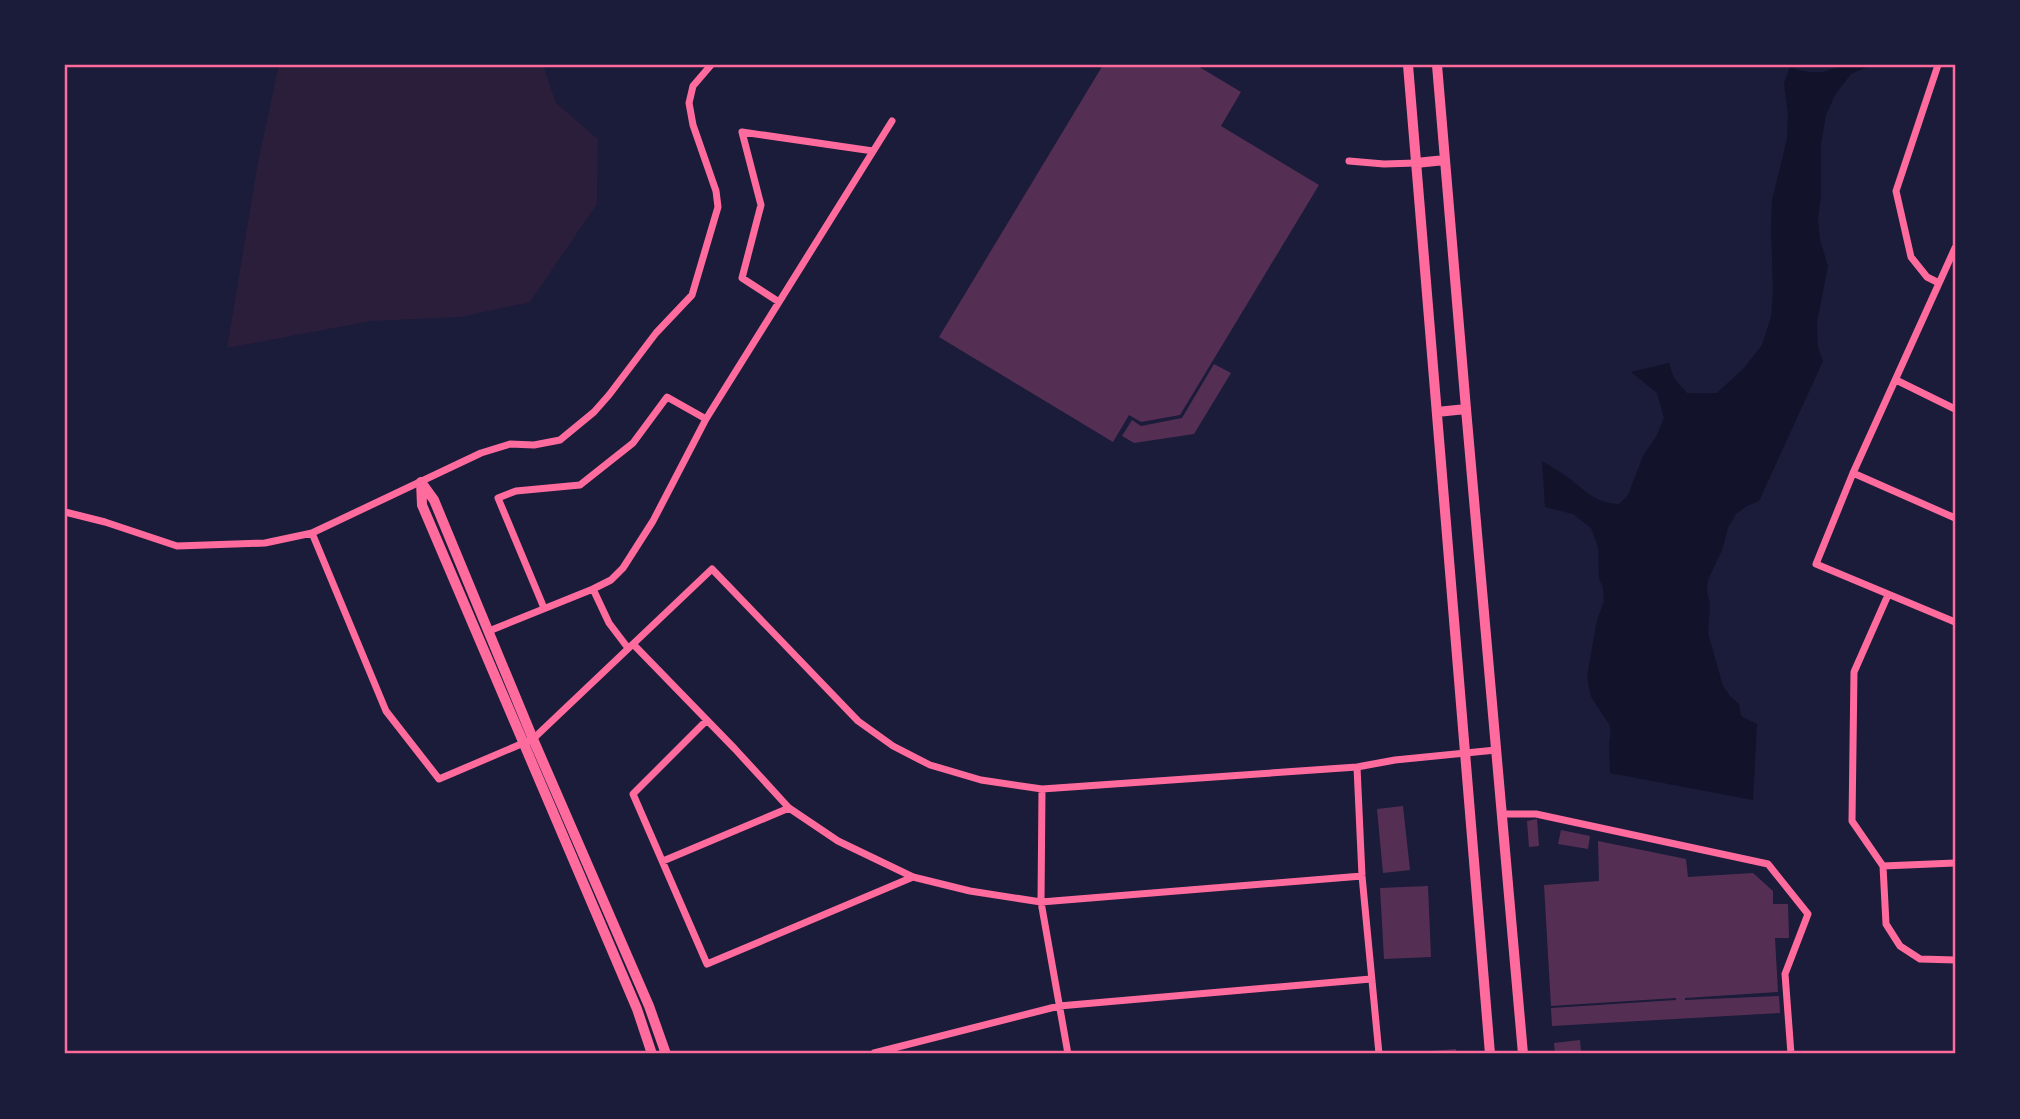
<svg xmlns="http://www.w3.org/2000/svg" width="2020" height="1119" viewBox="0 0 2020 1119" font-family="'PT Sans',sans-serif">
  <rect width="100%" height="100%" fill="#1b1b3a"/>
  <!-- green -->
  <path fill="#2a1e3b" d="M279 65H543L556 103 598 139 597 204 530 302 461 317 371 321 227 348 258 162Z"/>
  <!-- water -->
  <path fill="#12122b" d="M1842 65H1872L1851 74 1835 95 1826 115 1821 144V195L1818 219 1820 240 1828 266 1817 322 1818 348 1823 361 1759 501 1747 506 1736 514 1728 528 1722 550 1708 580 1707 591 1710 604 1708 633 1723 686 1730 696 1739 704 1741 716 1757 724 1753 800 1610 773 1609 743 1611 732 1609 724 1591 697 1587 677 1597 620 1604 601 1603 588 1599 578 1598 547 1591 528 1573 514 1545 507 1542 461C1549 466 1558 470 1566 476 1583 488 1595 504 1619 504L1628 495 1643 456 1657 435 1664 418 1657 393 1631 372 1669 363 1674 378 1687 393H1717L1745 367 1762 345 1771 317 1773 291 1771 230 1772 200 1787 139 1788 115 1784 83 1790 67C1812 74 1821 75 1842 65Z"/>
  <!-- building -->
  <path fill="#542f53" d="M1103 65H1196L1241 92 1221 126 1319 185 1180 415 1141 422 1129 415 1113 442 939 337Z
    M1214 364 1231 373 1194 434 1134 443 1122 436 1132 420 1141 426 1182 418Z
    M1403 806 1410 870 1383 873 1377 809Z
    M1537 819 1539 846 1529 847 1527 821Z
    M1561 830 1590 836 1588 849 1558 844Z
    M1598 841 1686 859 1688 877 1753 873 1773 891V904H1788L1789 938H1775L1778 992 1685 998V1000L1779 996 1780 1013 1552 1026 1551 1008 1676 1000V998L1551 1006 1544 885 1599 881Z
    M1428 886 1431 957 1384 959 1380 888Z
    M1580 1040 1581 1052 1555 1054 1554 1043Z
    M1456 1049 1457 1054H1417V1052Z"/>
  <g fill="none" stroke-linecap="round" stroke-linejoin="round">
    <!-- minor -->
    <path stroke="#ff6b9d" stroke-width="7" d="M1938 65 1896 191 1911 257 1927 277 1939 283
      M1349 161 1384 164 1416 163
      M1955 248 1853 473 1816 564 1955 622
      M779 302 742 278 761 205 742 132 873 151
      M1896 380 1955 409
      M1853 473 1955 518
      M65 512 105 522 177 546 265 543 312 533 481 453 510 444 534 445 560 440 594 412 609 395 656 333 692 295 718 207 716 191 693 125 689 103 693 86 711 65
      M312 533 386 711 439 779 533 739 712 569 858 721 893 746 930 765 981 780 1042 789 1357 767 1395 760 1496 750
      M593 589 609 623 628 648
      M1888 595 1854 672 1852 821 1883 866 1886 924 1900 946 1920 959 1955 960
      M544 608 498 498 516 491 580 485 633 443 667 397 706 419
      M489 631 593 589 611 580 623 568 653 521 706 419 892 121
      M633 644 735 749 789 808 838 841 913 877 970 891 1041 902 1362 876
      M707 720 633 794 707 964 913 877
      M1357 767 1362 876 1379 1054
      M1042 789 1041 902 1068 1054
      M1503 814H1536L1768 864 1808 914 1785 974 1791 1054
      M663 861 789 808
      M1883 866 1955 863
      M875 1054 874 1053 1059 1006 1371 979"/>
    <!-- tertiary -->
    <path stroke="#ff6b9d" stroke-width="10" d="M1408 65 1490 1054
      M1437 65 1466 409 1523 1054
      M1416 163 1445 160
      M1437 412 1466 409
      M421 482 434 500 533 739 649 1006 666 1054
      M421 482 422 505 637 1009 652 1054"/>
  </g>
  <!-- border -->
  <rect width="2020" height="1119" fill="none" stroke="#1b1b3a" stroke-width="133"/>
  <rect x="66" y="66" width="1888" height="986" fill="none" stroke="#ff6b9d" stroke-width="2.5"/>
</svg>
